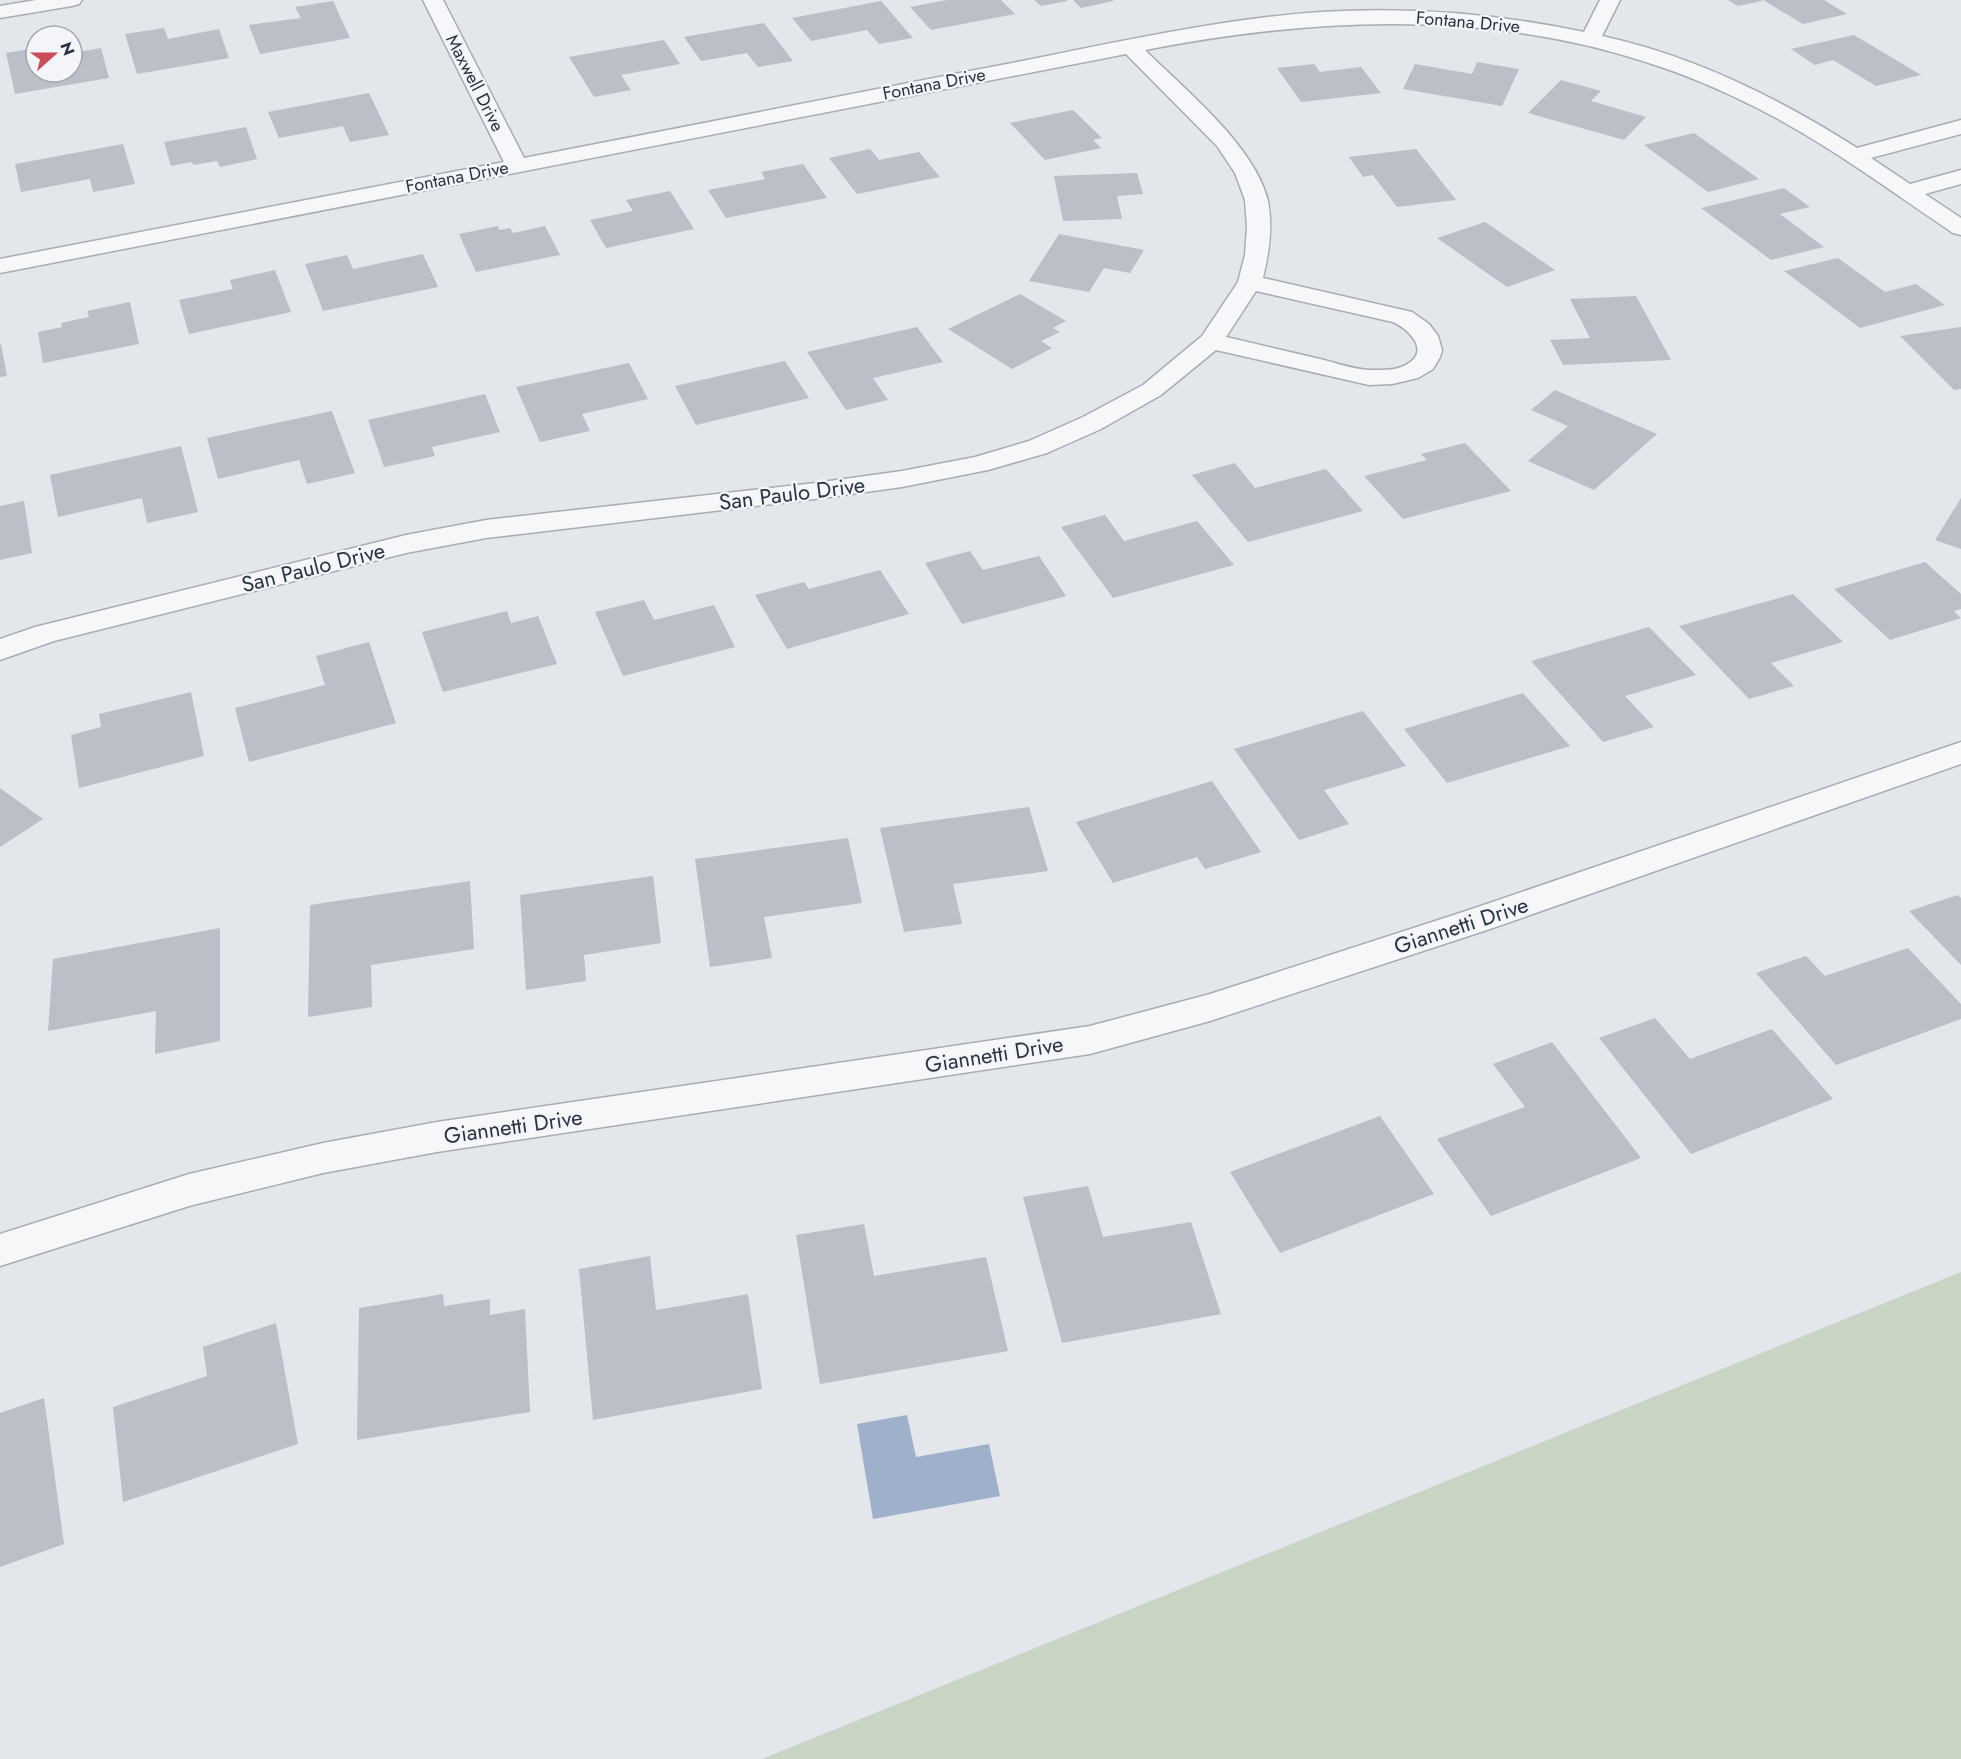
<svg xmlns="http://www.w3.org/2000/svg" width="1961" height="1759" viewBox="0 0 1961 1759" font-family="Jost,sans-serif">
  <rect width="100%" height="100%" fill="#e3e6eb"/>
  <!-- green -->
  <path fill="#c8d5c4" d="M1961 1272V1759H762Z"/>
  <!-- water -->
  <path fill="#9fb1ca" d="M907 1415 916 1457 989 1444 1000 1496 873 1519 857 1424Z"/>
  <!-- building -->
  <path fill="#babfc8" d="M947 0H1001L1015 14 931 30 910 7Z
    M1034 0H1067V1L1041 6Z
    M1073 0H1113V1L1081 8Z
    M1728 0H1762V1L1738 6Z
    M1763 0H1824L1847 14 1803 24Z
    M333 1 350 38 260 54 249 25 301 18 295 7Z
    M881 1 913 38 879 44 867 30 811 41 792 18Z
    M764 23 793 61 758 67 747 53 701 61 684 37Z
    M164 28 168 39 219 29 229 58 137 74 125 34Z
    M1854 35 1921 75 1876 86 1833 60 1815 65 1791 49Z
    M664 40 680 64 621 75 631 90 594 97 569 57Z
    M36 48V72H72L73 53 101 48 109 78 15 94 6 53Z
    M1477 62 1519 69 1502 106 1403 89 1415 64 1472 74Z
    M1314 64 1320 72 1361 67 1381 93 1301 102 1277 68Z
    M1561 80 1601 91 1591 101 1646 117 1624 140 1528 113Z
    M369 93 389 135 350 142 343 126 279 138 268 112Z
    M1073 110 1102 138 1093 140 1101 148 1045 160 1010 123Z
    M246 127 257 159 220 167 217 161 193 165 192 162 171 166 164 142Z
    M1694 133 1759 179 1708 192 1644 145Z
    M123 144 135 184 93 192 90 179 21 192 15 164Z
    M870 149 879 160 919 152 940 177 857 194 829 158Z
    M1416 149 1456 200 1397 207 1373 175 1363 177 1349 157Z
    M803 164 827 198 726 218 708 190 765 179 761 172Z
    M1137 173 1143 194 1117 196 1122 219 1063 221 1054 176Z
    M1784 188 1810 207 1780 214 1824 247 1771 260 1701 208Z
    M670 191 694 229 606 248 590 220 633 211 626 200Z
    M1485 222 1555 270 1507 287 1437 238Z
    M498 226 499 230 510 228 513 233 545 226 560 255 476 272 459 234Z
    M1059 234 1144 250 1130 273 1104 268 1089 292 1029 281Z
    M423 254 438 287 323 311 305 264 347 255 353 269Z
    M1838 258 1885 292 1916 284 1945 305 1860 328 1784 271Z
    M275 270 291 312 189 334 179 300 233 289 230 280Z
    M1020 294 1066 321 1053 328 1060 332 1041 341 1052 348 1012 369 948 329Z
    M1636 296 1671 360 1563 365 1550 340 1590 338 1570 299Z
    M130 302 139 344 43 363 38 332 62 327 61 323 89 317 87 311Z
    M917 327 943 362 873 378 888 400 846 410 807 352Z
    M1961 327V389L1954 390 1900 336Z
    M1 344 7 376 0 377V345Z
    M785 361 809 398 696 425 675 386Z
    M629 363 648 399 582 414 590 431 540 442 516 387Z
    M1555 390 1657 434 1594 490 1528 461 1568 426 1531 410Z
    M485 394 500 432 432 447 435 456 384 467 368 420Z
    M332 411 355 473 307 484 299 460 218 479 207 438Z
    M1465 443 1511 491 1403 519 1364 476 1427 460 1421 454Z
    M181 446 198 512 147 523 142 498 58 517 50 475Z
    M1235 463 1255 488 1326 469 1363 511 1248 542 1192 475Z
    M1961 498V549L1935 540Z
    M24 501 32 553 0 560V506Z
    M1105 515 1124 541 1197 521 1234 565 1113 598 1061 527Z
    M970 551 983 570 1039 556 1066 596 962 624 925 563Z
    M1925 562 1961 594V609L1954 611 1961 618 1890 640 1834 589Z
    M880 570 909 614 787 649 755 595 804 582 809 589Z
    M1793 594 1843 642 1771 663 1794 686 1749 699 1679 626Z
    M644 600 654 620 714 605 735 647 623 676 595 612Z
    M507 611 511 623 538 616 557 664 443 692 422 632Z
    M1649 627 1696 675 1625 696 1654 727 1603 742 1531 661Z
    M369 642 396 723 249 762 235 708 325 685 316 656Z
    M191 692 204 756 79 788 71 735 101 727 99 714Z
    M1523 693 1570 746 1447 783 1404 729Z
    M1363 711 1406 766 1324 790 1349 824 1299 840 1234 749Z
    M1212 781 1261 852 1205 869 1197 857 1113 883 1076 822Z
    M0 788 43 819 0 847Z
    M1029 807 1048 871 953 884 962 924 904 932 880 828Z
    M848 838 862 903 764 917 772 958 710 967 695 859Z
    M653 876 661 943 584 955 586 981 526 990 520 895Z
    M470 881 474 949 371 965 372 1007 308 1017 310 905Z
    M1958 895 1961 898V965L1909 911Z
    M220 928V1041L155 1054 156 1011 48 1031 53 959Z
    M1908 948 1961 1004V1019L1836 1065 1756 973 1806 956 1825 976Z
    M1655 1018 1690 1059 1772 1029 1833 1099 1691 1154 1599 1038Z
    M1552 1042 1641 1158 1491 1216 1437 1139 1525 1107 1493 1064Z
    M1380 1116 1434 1194 1280 1253 1230 1172Z
    M1088 1186 1103 1237 1191 1222 1221 1314 1062 1343 1023 1197Z
    M864 1224 874 1276 986 1257 1008 1351 820 1384 796 1235Z
    M650 1256 656 1310 748 1294 762 1389 593 1420 579 1269Z
    M443 1294 444 1306 490 1299V1315L525 1309 530 1412 357 1440 359 1308Z
    M276 1323 298 1444 123 1502 113 1407 207 1376 203 1347Z
    M44 1398 64 1544 0 1567V1413Z"/>
  <g fill="none" stroke-linecap="round" stroke-linejoin="round">
    <defs>
      <path id="minor" d="M36 0H82L79 4 72 6 0 18V6Z
        M423 0H443L524 158C674 129 825 99 975 70 1072 52 1169 29 1267 17 1373 4 1480 10 1584 32L1600 0H1620L1602 36C1694 56 1779 98 1857 148L1961 120V134L1871 158 1910 184 1961 170V184L1925 194 1961 218V235L1953 233C1889 190 1828 144 1759 109 1564 8 1356 9 1145 50 1184 89 1255 146 1268 201 1273 227 1269 253 1263 278L1412 312 1429 324 1438 336 1442 350 1440 357 1433 369 1418 378 1392 384 1369 385 1216 350 1161 395 1101 429 1047 453 988 470 902 487 815 499 486 538 406 553 54 641 0 660V639L35 627 406 535 486 520 815 483 902 471 975 457 1029 441 1083 417 1143 385 1202 336 1238 282 1245 255 1247 227 1245 200 1235 173 1217 146 1126 54 0 273V259L504 162ZM1256 291 1393 322C1407 328 1430 349 1409 363 1398 371 1383 370 1369 370 1353 369 1336 363 1320 359 1289 352 1257 344 1226 337Z
        M1961 742V764L1490 929 1210 1021 1090 1054 437 1152 323 1173 189 1206 0 1266V1234L189 1174 323 1143 437 1122 1090 1026 1210 994 1466 911Z"/>
    </defs>
    <!-- minor casing -->
    <use href="#minor" stroke="#a8acb5" stroke-width="3"/>
    <!-- minor -->
    <use href="#minor" fill="#f6f7f9" fill-rule="evenodd"/>
  </g>
  <g text-anchor="middle" dominant-baseline="central" stroke-width="4.5" stroke-linejoin="round" paint-order="stroke">
    <!-- far-street labels -->
    <g font-size="18" fill="#2b3243" stroke="#f3f5f8">
      <text transform="translate(1468 22) rotate(5)">Fontana Drive</text>
      <text transform="translate(475 83) rotate(63)">Maxwell Drive</text>
      <text transform="translate(934 84) rotate(-11)">Fontana Drive</text>
      <text transform="translate(457 177) rotate(-11)">Fontana Drive</text>
    </g>
    <!-- street labels -->
    <g font-size="22" fill="#2b3243" stroke="#f3f5f8">
      <text transform="translate(792 493) rotate(-7)">San Paulo Drive</text>
      <text transform="translate(313 567) rotate(-14)">San Paulo Drive</text>
      <text transform="translate(1461 925) rotate(-18)">Giannetti Drive</text>
      <text transform="translate(994 1054) rotate(-9)">Giannetti Drive</text>
      <text transform="translate(513 1126) rotate(-8)">Giannetti Drive</text>
    </g>
  </g>
  <!-- north arrow -->
  <g transform="translate(54 54) rotate(69)"><circle r="28" fill="#f3f5f8" stroke="#a3a7b0" stroke-width="1.5"/>
  <path d="M0-4.5L10 22L0 15L-10 22Z" fill="#cc4c58"/>
  <text y="-9" font-size="16" font-weight="bold" text-anchor="middle" fill="#2b3243">N</text>
  </g>
</svg>
